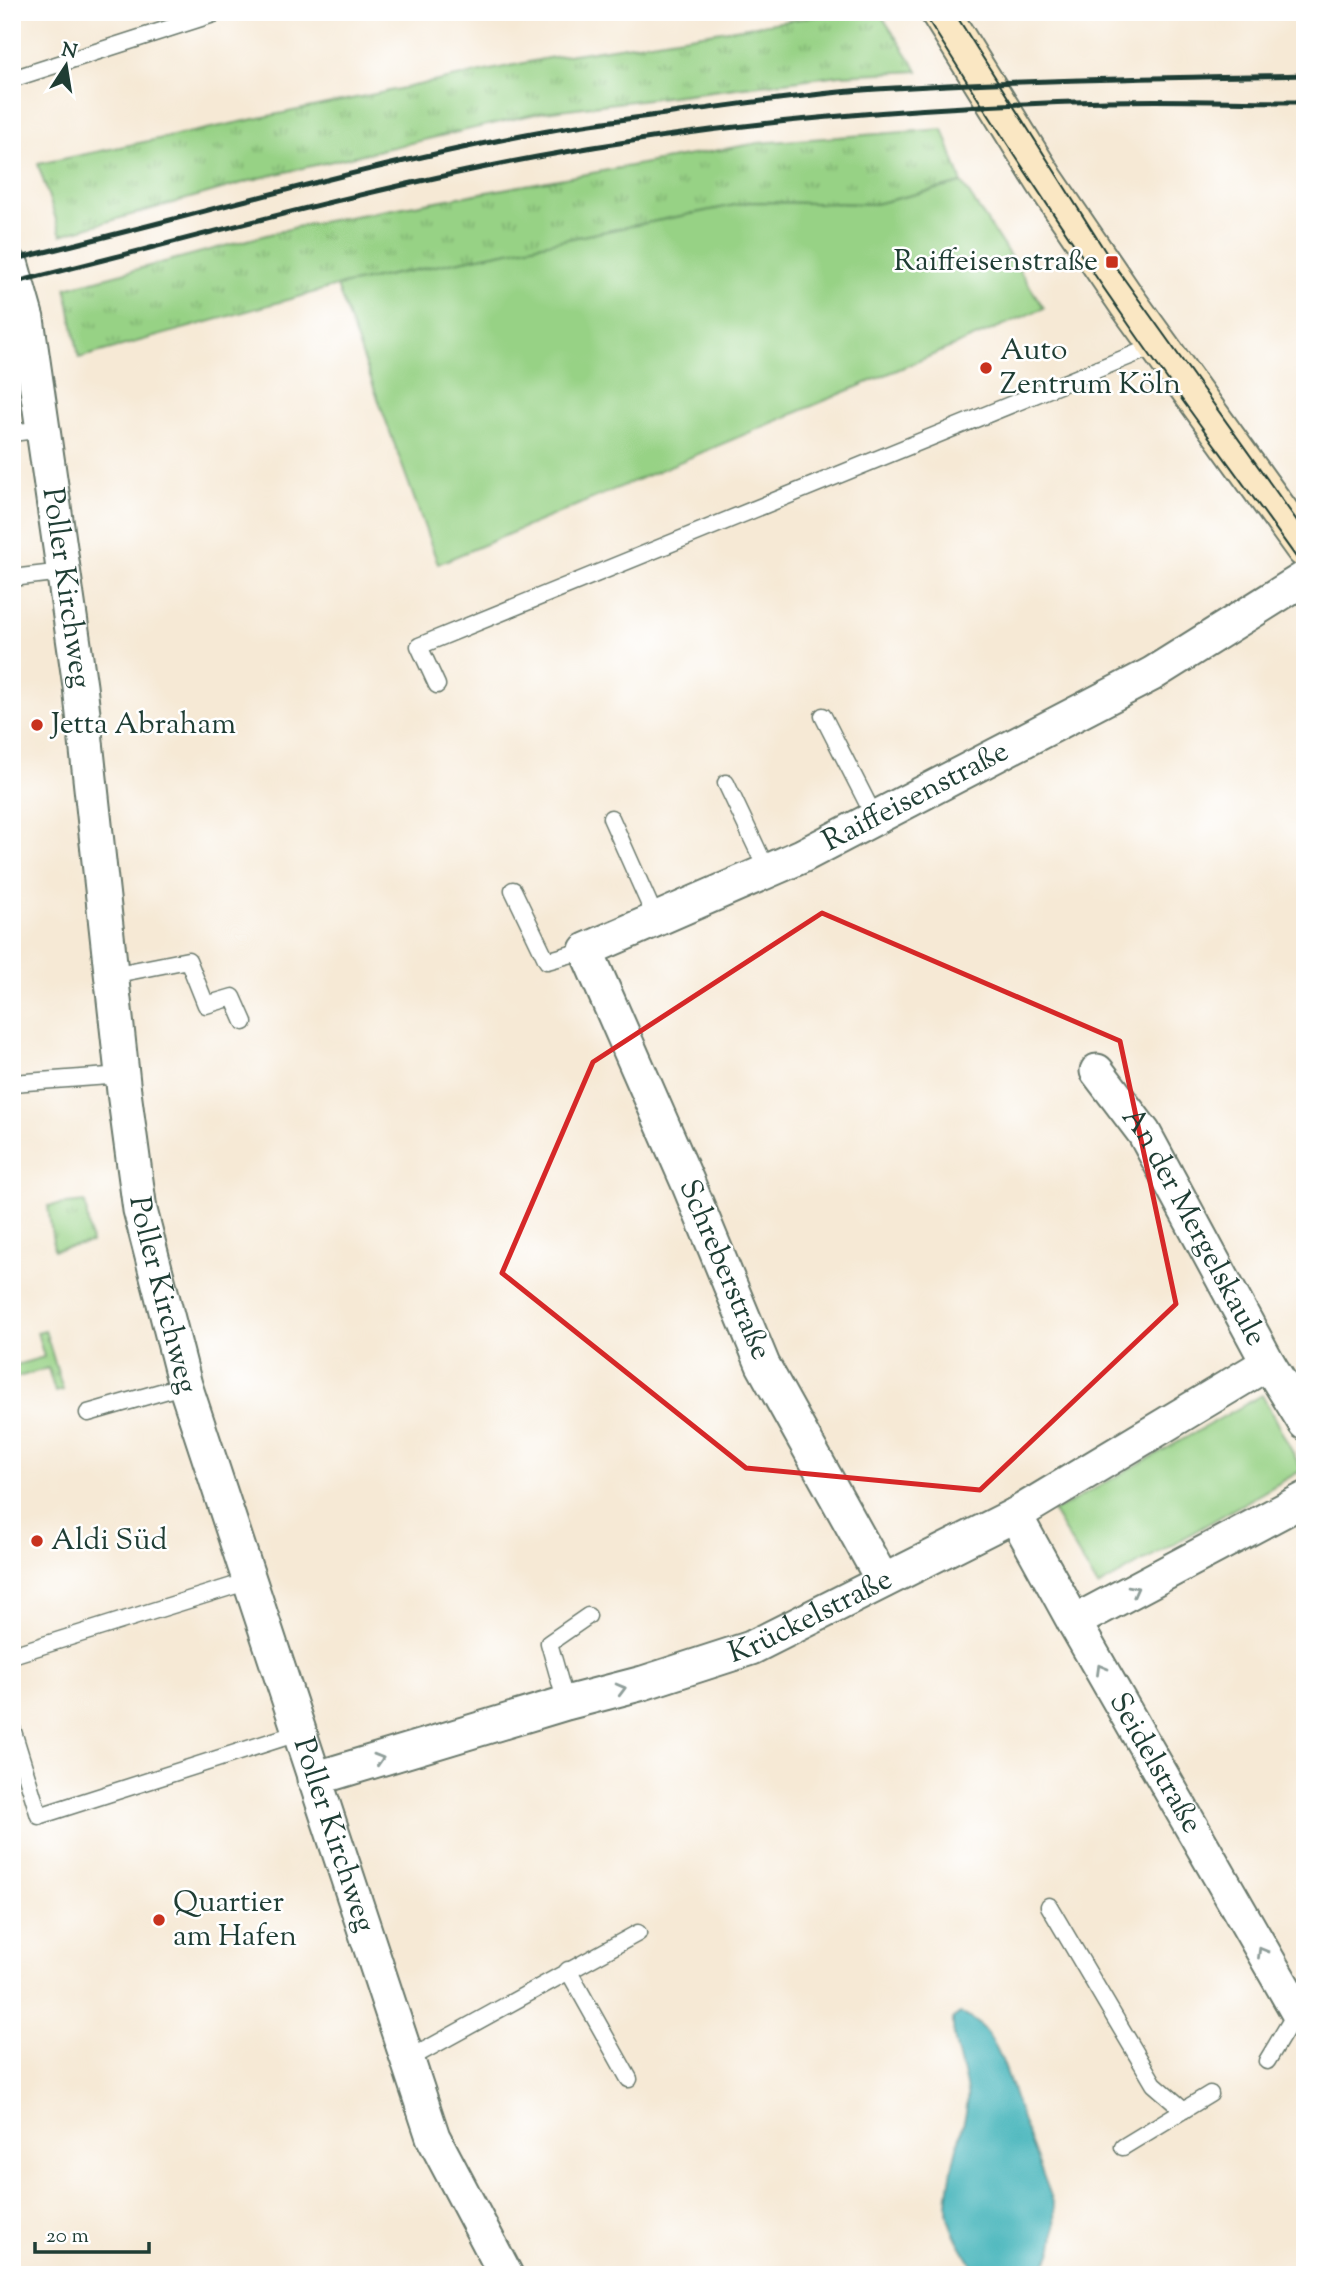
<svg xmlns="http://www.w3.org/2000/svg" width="1317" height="2287" viewBox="0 0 1317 2287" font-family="'Sorts Mill Goudy',serif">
  <defs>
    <pattern id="grass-tufts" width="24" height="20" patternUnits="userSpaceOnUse" patternTransform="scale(1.75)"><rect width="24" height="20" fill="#97d285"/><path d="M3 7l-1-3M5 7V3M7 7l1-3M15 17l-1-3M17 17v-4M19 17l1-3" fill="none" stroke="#7bac6e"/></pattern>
  </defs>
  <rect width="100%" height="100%" fill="#fff"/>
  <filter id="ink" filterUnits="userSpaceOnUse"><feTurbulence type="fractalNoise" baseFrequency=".0143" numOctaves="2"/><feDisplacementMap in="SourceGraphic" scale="14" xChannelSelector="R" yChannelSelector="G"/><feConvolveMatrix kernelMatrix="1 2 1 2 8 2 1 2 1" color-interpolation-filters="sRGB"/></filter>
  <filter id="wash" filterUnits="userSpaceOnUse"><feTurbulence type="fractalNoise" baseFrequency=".00686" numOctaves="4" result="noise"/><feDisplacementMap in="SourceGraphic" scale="28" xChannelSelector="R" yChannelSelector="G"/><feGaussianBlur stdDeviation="1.57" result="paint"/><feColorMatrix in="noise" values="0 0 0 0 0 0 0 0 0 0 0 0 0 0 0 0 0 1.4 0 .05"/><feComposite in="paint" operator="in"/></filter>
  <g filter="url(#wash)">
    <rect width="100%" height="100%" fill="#f6e9d5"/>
    <!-- grass -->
    <path fill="url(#grass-tufts)" stroke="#5b885c" stroke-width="2" d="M844 12 881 15 918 71 840 75 544 112 260 178 61 235 38 164 548 58Z
      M943 129 962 183 875 204 750 202 337 286 79 358 66 288 304 225 758 143Z
      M85 1202 91 1243 54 1250 48 1206Z
      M45 1330 63 1390 55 1392 48 1368 12 1379V1366L44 1357 37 1332Z"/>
    <!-- green -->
    <path fill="#97d285" stroke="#5b885c" stroke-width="2" d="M962 183 1044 308 438 564 337 286 750 202 875 204Z
      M1262 1395 1302 1470 1098 1587 1053 1512Z"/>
    <!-- water -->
    <path fill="#46b5bb" stroke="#327978" stroke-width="2" d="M960 2014C997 2022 1010 2085 1021 2116 1031 2147 1045 2177 1055 2208 1058 2278 1038 2275 978 2275 968 2257 953 2237 948 2217 944 2200 953 2164 957 2147 961 2129 969 2112 967 2093 964 2068 952 2045 953 2019Z"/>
  </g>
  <g filter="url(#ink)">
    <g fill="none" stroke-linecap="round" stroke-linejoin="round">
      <defs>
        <path id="service" d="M12 79 220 12
          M12 433 43 429
          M12 578 63 572
          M437 685 419 646 1157 345
          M823 716 875 818
          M726 783 767 870
          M611 818 656 919
          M513 890 547 961 586 950
          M112 975 188 960 206 1005 233 997 244 1022
          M12 1083 123 1075
          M88 1413 185 1385
          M12 1655 249 1581
          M566 1703 549 1643 588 1616
          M12 1728 39 1816 298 1733
          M1049 1906 1154 2084 1184 2110
          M568 1970 629 2079
          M407 2060 638 1933
          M1267 2061 1297 2011
          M1123 2147 1210 2094"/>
        <g id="minor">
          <path id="s1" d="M12 266 27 319 80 686 124 1092 140 1210 185 1385 433 2137 506 2275"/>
          <path id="s2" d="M1097 1071 1144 1133 1268 1363 1305 1423"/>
          <path id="s3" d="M1015 1515 1074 1622 1297 2011 1305 2007"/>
          <path id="s4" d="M883 1581 763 1365 688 1183 586 950 802 856 1152 674 1305 578"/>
          <path d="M1074 1622 1305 1499"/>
          <path id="s5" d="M314 1779 566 1703 643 1683 751 1648 1015 1515 1268 1363"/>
        </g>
        <path id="secondary" d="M940 12 1045 181 1128 303 1305 548"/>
      </defs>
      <!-- service casing -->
      <use href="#service" stroke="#6a796c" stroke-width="19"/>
      <!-- minor casing -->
      <use href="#minor" stroke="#6a796c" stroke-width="37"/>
      <!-- secondary casing -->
      <use href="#secondary" stroke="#6a796c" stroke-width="42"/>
      <!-- service -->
      <use href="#service" stroke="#fff" stroke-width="16"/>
      <!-- minor -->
      <use href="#minor" stroke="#fff" stroke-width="33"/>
      <!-- secondary -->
      <use href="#secondary" stroke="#fae7c3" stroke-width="38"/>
      <!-- tram -->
      <path stroke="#1f3d34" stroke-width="2" d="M923 12C991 121 1061 227 1134 332 1190 413 1249 490 1305 570
        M954 12 1112 262 1305 532"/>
      <!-- rail -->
      <path stroke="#1f3d34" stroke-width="5" d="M12 260C187 218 360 166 537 133 587 123 637 118 687 111 750 103 813 93 877 89 1019 80 1162 78 1305 75
        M12 283C187 240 360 190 537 157 725 122 917 106 1107 101 1173 99 1239 102 1305 102"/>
    </g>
    <!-- one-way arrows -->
    <defs><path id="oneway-chevron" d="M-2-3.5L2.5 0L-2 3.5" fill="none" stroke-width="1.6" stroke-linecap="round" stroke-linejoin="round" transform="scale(1.75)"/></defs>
    <g stroke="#8f9e9a">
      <use href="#oneway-chevron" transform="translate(1134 1590) rotate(-28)"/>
      <use href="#oneway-chevron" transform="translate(1101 1669) rotate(-120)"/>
      <use href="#oneway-chevron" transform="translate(621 1689) rotate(-15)"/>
      <use href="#oneway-chevron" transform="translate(379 1759) rotate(-17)"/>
      <use href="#oneway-chevron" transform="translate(1262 1952) rotate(-120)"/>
    </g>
  </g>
  <!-- marked area -->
  <path fill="none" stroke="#d62828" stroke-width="5" stroke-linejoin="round" d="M822 913 1120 1041 1176 1304 980 1490 746 1468 502 1273 593 1062Z"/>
  <!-- markers -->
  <g fill="#c8321e" stroke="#fff" stroke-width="2.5">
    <rect x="1105" y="255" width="14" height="14" rx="3.5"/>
    <circle cx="986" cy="368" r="7"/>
    <circle cx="37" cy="725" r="7"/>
    <circle cx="37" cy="1541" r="7"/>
    <circle cx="159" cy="1920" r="7"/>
  </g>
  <g text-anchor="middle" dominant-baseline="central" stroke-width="5" stroke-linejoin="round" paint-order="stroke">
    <!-- poi labels -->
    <g font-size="30" fill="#1f3d34" stroke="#fff" text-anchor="start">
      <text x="1098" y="262" text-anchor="end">Raiffeisenstraße</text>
      <text x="1000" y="351">Auto<tspan x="1000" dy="34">Zentrum Köln</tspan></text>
      <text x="51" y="725">Jetta Abraham</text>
      <text x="51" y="1541">Aldi Süd</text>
      <text x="173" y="1903">Quartier<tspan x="173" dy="34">am Hafen</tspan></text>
    </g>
    <!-- street labels -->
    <g font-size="30" fill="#1f3d34" stroke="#fff">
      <text stroke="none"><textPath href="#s1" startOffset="327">Poller Kirchweg</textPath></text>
      <text stroke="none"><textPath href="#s4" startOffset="1062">Raiffeisenstraße</textPath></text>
      <text stroke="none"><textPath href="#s2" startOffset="184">An der Mergelskaule</textPath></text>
      <text transform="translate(724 1270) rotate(67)">Schreberstraße</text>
      <text stroke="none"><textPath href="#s1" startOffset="1041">Poller Kirchweg</textPath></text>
      <text stroke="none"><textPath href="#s5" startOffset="523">Krückelstraße</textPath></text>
      <text stroke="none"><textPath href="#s3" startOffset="285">Seidelstraße</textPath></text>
      <text stroke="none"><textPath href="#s1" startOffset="1608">Poller Kirchweg</textPath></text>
    </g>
  </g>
  <!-- margin -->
  <rect width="1317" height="2287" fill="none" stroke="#fff" stroke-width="42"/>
  <!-- north arrow -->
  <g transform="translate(66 66) rotate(12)" stroke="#ffffff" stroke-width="5" paint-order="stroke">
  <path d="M0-5L12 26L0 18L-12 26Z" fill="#1f3d34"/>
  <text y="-10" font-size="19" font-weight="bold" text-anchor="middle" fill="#1f3d34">N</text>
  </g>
  <!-- scale -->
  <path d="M35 2242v10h114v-10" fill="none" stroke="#1f3d34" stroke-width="3.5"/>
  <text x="46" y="2242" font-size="21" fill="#1f3d34" stroke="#ffffff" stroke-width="5" paint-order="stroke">20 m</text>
</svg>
